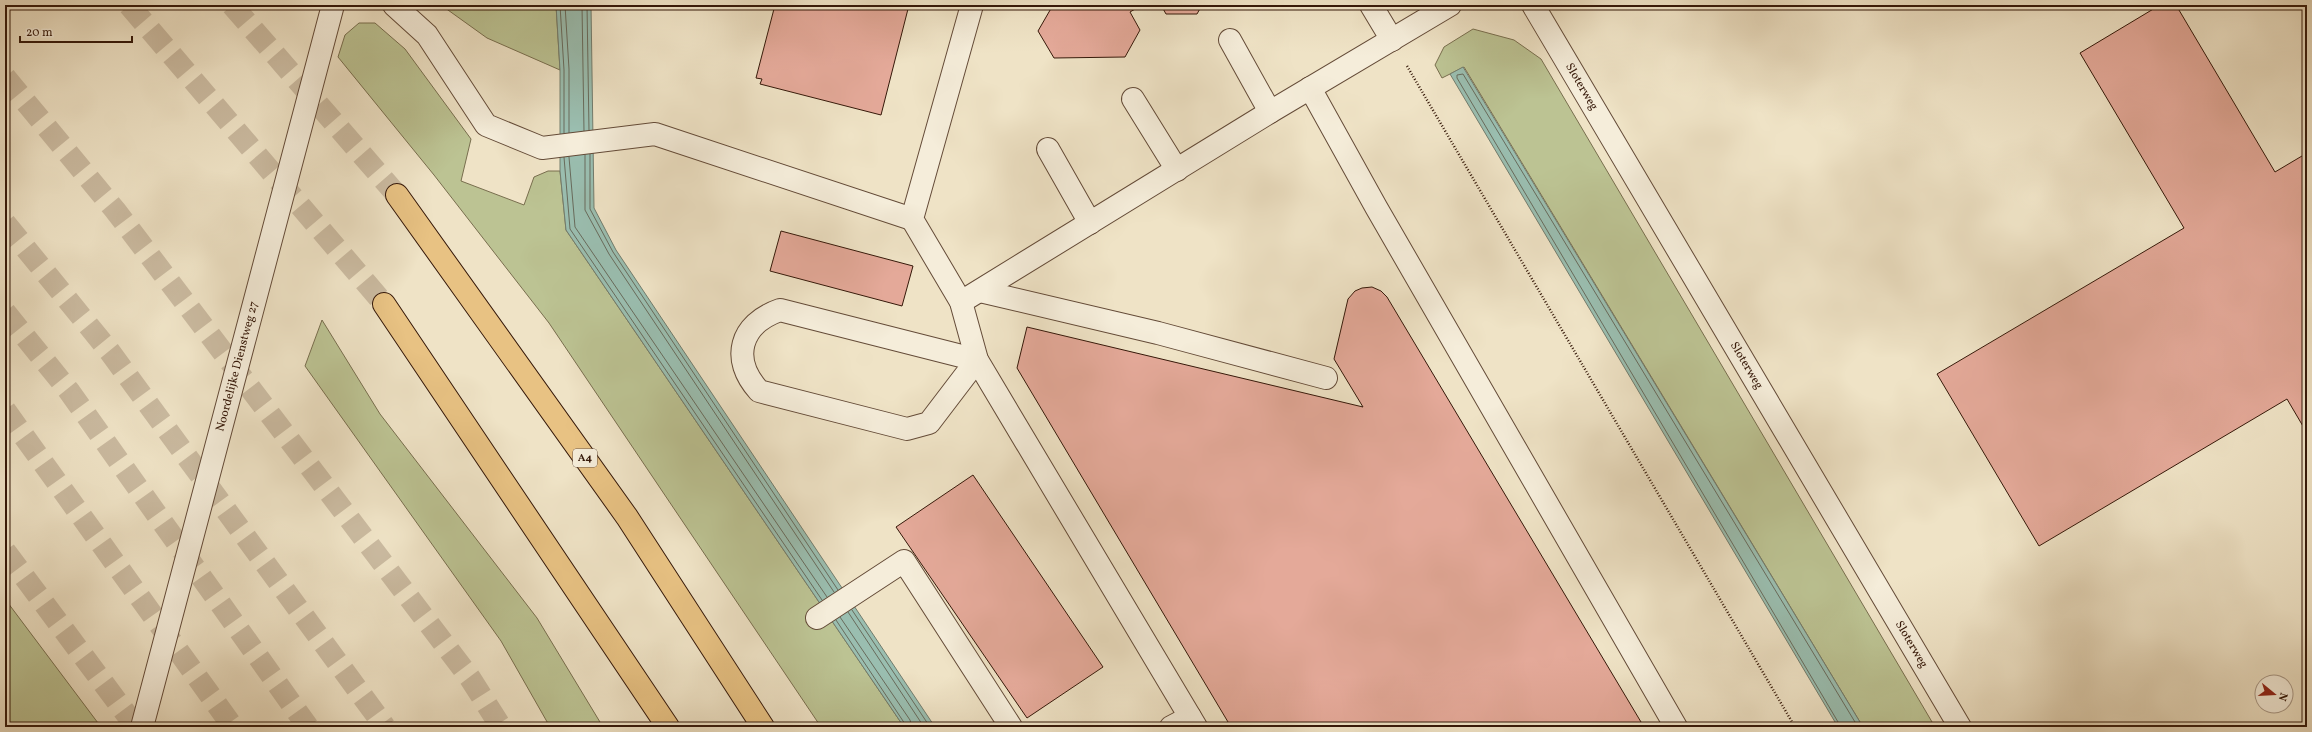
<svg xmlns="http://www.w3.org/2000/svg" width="2312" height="732" viewBox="0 0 2312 732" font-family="Vollkorn,serif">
  <rect width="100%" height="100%" fill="#efe3c6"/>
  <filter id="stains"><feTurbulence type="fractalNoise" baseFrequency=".005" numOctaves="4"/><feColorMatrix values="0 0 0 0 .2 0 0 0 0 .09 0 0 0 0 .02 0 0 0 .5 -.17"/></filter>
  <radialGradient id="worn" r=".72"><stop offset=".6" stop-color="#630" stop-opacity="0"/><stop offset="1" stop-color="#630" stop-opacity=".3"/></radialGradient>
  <!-- green -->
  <path fill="#bcc393" stroke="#786e4e" d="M441 5H556L560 70 487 38Z
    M359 23H375L405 49 471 139 461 181 524 205 534 177 548 171H560L566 230 904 727H821L549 323 434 175 338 57 345 35Z
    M1473 29 1514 40 1541 59 1935 727H1863L1464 67 1442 78 1435 65 1444 47Z
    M322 320 380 414 537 618 603 727H550L501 641 305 366Z
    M5 599 101 727H5Z"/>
  <!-- water -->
  <path fill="#9abeb0" stroke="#727c6d" d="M556 5H591L594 208 616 250 935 727H904L566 230 560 171V70Z
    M1463 67 1863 727H1838L1450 74Z"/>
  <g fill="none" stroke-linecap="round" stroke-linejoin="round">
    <!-- shore -->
    <path stroke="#686b5c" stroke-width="1" d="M560 5 564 70V133
      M565 5 569 69V133
      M582 5 584 131
      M587 5 589 130
      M590 154V209L613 252 838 590
      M585 155V210L609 254 834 592
      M564 157 570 229 822 600
      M569 157 575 227 827 597
      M852 610 930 727
      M848 612 924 727
      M840 617 910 720 912 727
      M836 620 907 727
      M1841 727 1457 78V75L1463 74 1858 727"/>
  </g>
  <!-- building -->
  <path fill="#e4a999" stroke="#351809" d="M775 5H909L881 115 760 84 762 79 756 78Z
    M1053 5H1142L1130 12 1140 30 1125 57 1054 58 1038 31Z
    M1161 5H1202L1197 14H1166Z
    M2160 5H2176L2275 172 2307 153V433L2287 399 2039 546 1937 374 2184 228 2080 53Z
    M781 231 913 266 902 306 770 271Z
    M1372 287 1381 291 1387 297 1644 727H1231L1017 368 1027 327 1363 407 1334 359 1348 299 1355 291 1362 288Z
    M973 475 1103 667 1027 718 896 527Z"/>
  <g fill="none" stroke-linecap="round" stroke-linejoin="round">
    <!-- minor-tunnel -->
    <path stroke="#cabaa0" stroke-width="22" stroke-dasharray="22 11" stroke-linecap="butt" d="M5 312 69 391 308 727
      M5 410 233 727
      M5 551 136 727"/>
    <!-- highway-tunnel -->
    <path stroke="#cabaa0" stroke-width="22" stroke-dasharray="22 11" stroke-linecap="butt" d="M129 5 384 304
      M232 5 397 195
      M5 77 115 210 470 678 501 727
      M5 223 110 352 385 727"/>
    <defs>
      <g id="minor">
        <path d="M394 5 427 35 486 125 542 148 655 134 912 219"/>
        <path d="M972 5 912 219 961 302 977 360 1196 727"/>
        <path d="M1371 5 1392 40"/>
        <path id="s1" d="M1533 5 1960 727"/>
        <path d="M1230 40 1270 112"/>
        <path d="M1310 88 1376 207 1676 727"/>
        <path d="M1133 99 1177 170"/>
        <path d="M1048 149 1090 223"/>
        <path d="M980 291 1158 333 1326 378"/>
        <path d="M961 302 1270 112 1450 5"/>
        <path d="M780 310 977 360 929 423 907 429 759 391C730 359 740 324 780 310Z"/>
        <path d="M817 618 904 561 1011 727"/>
        <path id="s2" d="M142 727 333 5"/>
        <path d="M1171 727 1190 717"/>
      </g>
      <path id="highway" d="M397 195 627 517 763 727
        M384 304 668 727"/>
    </defs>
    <!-- minor casing -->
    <use href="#minor" stroke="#644b38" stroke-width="24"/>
    <!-- highway casing -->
    <use href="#highway" stroke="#351809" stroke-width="24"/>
    <!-- path -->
    <path stroke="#351809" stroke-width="2.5" stroke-dasharray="1 2" stroke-linecap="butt" d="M1407 66 1795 727"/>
    <!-- minor -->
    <use href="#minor" stroke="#f5edda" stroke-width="22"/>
    <!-- highway -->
    <use href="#highway" stroke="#e8c283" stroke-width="22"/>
  </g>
  <g text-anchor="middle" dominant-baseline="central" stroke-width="3.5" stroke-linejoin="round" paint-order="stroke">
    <!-- shield labels -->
    <rect fill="#f5edda" stroke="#6f5848" stroke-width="1" x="573" y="449" width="24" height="18" rx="3"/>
    <g font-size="11" font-weight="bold" fill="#351809">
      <text x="585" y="458">A4</text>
    </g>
    <!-- street labels -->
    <g font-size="12" fill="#351809" stroke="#f5edda">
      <text stroke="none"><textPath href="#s1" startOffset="95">Sloterweg</textPath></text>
      <text stroke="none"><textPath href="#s2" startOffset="373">Noordelijke Dienstweg 27</textPath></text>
      <text stroke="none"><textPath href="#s1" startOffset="419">Sloterweg</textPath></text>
      <text stroke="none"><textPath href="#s1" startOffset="743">Sloterweg</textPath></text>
    </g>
  </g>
  <!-- margin -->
  <rect width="2312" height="732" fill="none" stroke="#efe3c6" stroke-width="20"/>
  <rect x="6" y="6" width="2300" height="720" fill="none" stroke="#351809" stroke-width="2"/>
  <rect x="10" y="10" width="2292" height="712" fill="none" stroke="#351809"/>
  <!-- north arrow -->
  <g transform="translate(2274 694) rotate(108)"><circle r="19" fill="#f5edda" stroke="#a89886"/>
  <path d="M0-3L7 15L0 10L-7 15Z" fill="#8f2418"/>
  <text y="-6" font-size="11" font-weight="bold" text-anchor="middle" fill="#351809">N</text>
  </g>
  <!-- scale -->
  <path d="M20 36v6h112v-6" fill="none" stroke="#351809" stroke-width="2"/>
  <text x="26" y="36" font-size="12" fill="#351809" stroke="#f5edda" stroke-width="3" paint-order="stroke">20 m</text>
  <rect width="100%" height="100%" filter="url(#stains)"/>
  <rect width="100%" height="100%" fill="url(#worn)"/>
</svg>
